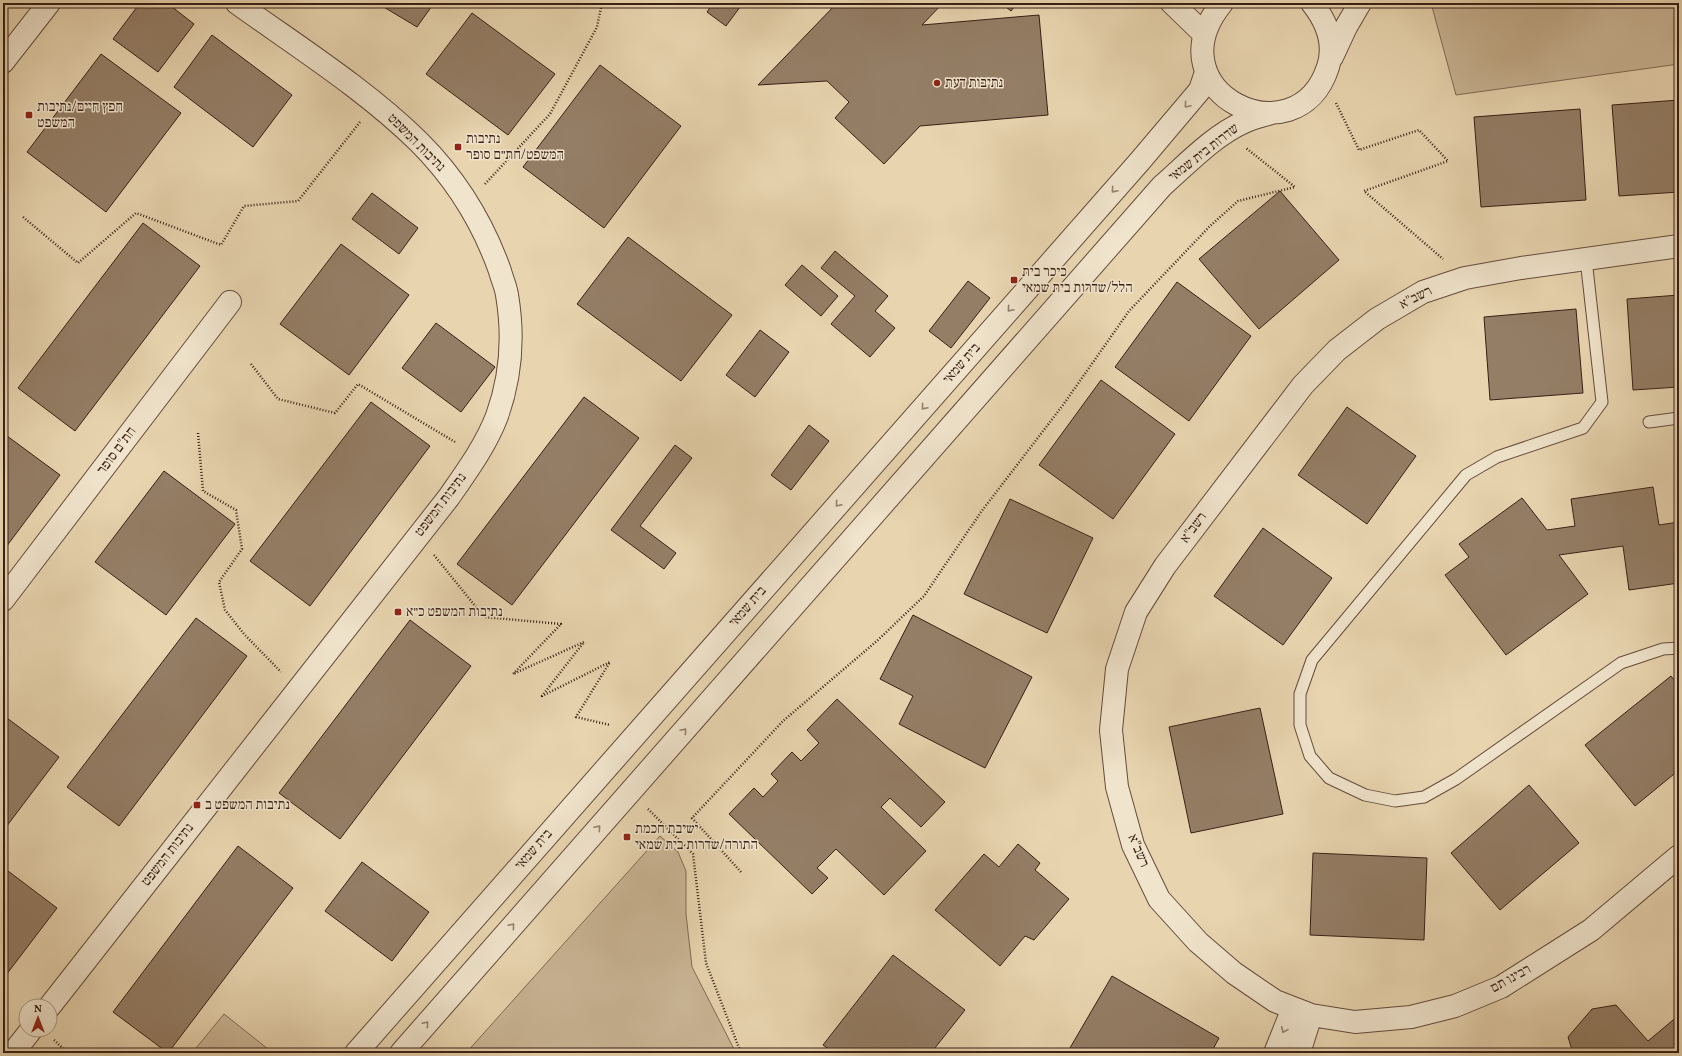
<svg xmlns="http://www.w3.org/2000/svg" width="1682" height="1056" viewBox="0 0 1682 1056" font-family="Vollkorn,'Frank Ruhl Libre',serif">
  <rect width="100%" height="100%" fill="#e8d5b0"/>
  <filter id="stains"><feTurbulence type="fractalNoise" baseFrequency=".005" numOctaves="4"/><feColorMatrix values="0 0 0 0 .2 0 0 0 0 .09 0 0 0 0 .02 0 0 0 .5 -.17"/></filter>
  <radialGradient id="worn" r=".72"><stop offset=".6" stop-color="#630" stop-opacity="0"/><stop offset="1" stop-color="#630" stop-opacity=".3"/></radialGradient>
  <!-- green -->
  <path fill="#cab696" stroke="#826a56" d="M1431 3H1679V64L1456 95Z
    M660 836 678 852 686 871V914L692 967 736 1053H466Z
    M224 1014 273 1053H192Z"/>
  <!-- building -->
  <path fill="#947e66" stroke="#391f15" d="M140 3H167L194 24 158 72 113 39Z
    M377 3H434L417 27Z
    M713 3H743L726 26 707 12Z
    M837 3H943L922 25 1039 15 1048 115 920 126 884 164 835 118 849 102 827 81 758 85Z
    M1001 3H1017L1011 11Z
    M472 13 555 74 508 135 426 74Z
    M212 35 292 95 253 147 174 87Z
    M101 54 181 113 106 212 27 152Z
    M600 65 681 126 604 228 523 167Z
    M1679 100V192L1619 196 1612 105Z
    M1580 109 1586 200 1481 207 1474 117Z
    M1280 191 1339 260 1259 329 1199 259Z
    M372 193 418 228 399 254 352 219Z
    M143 223 200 266 75 431 18 388Z
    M628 237 732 315 681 381 577 304Z
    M341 244 409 295 349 375 280 324Z
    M835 251 888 296 875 311 895 328 870 357 831 324 855 296 821 268Z
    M802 265 838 296 821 316 785 285Z
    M968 281 990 298 951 348 929 331Z
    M1177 282 1251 336 1189 421 1115 367Z
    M1679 295V387L1633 390 1627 299Z
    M1576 309 1583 393 1490 400 1484 317Z
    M436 323 495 367 461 412 402 368Z
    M760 330 789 352 755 397 726 375Z
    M1101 380 1175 434 1113 519 1039 465Z
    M584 397 639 438 512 605 457 564Z
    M371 402 430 446 310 606 250 561Z
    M1347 407 1416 456 1367 524 1298 475Z
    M809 425 829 441 791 490 771 475Z
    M3 433 60 475 3 551Z
    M675 445 692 458 640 526 676 553 664 569 611 530Z
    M164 471 235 524 166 615 95 562Z
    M1653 487 1659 525 1679 522V583L1629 590 1623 546 1559 555 1588 594 1506 655 1445 575 1469 557 1459 544 1522 498 1547 530 1575 526 1571 499Z
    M1010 499 1093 538 1047 633 964 594Z
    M1263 528 1332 578 1283 645 1214 596Z
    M913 615 1032 677 985 768 899 724 913 696 880 679Z
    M196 618 247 656 119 826 67 787Z
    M410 620 471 666 340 839 279 793Z
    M1671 676 1679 686V770L1635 806 1585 745Z
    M837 699 945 802 921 827 890 798 881 807 926 851 884 895 836 849 817 868 828 878 812 894 729 814 754 788 763 797 778 781 771 774 792 752 801 761 819 743 807 730Z
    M1260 708 1283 814 1191 833 1169 727Z
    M3 715 59 757 3 831Z
    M1529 785 1579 843 1500 910 1451 853Z
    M1018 844 1040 863 1035 870 1069 899 1034 940 1025 936 1000 966 935 910 984 854 999 867Z
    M238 846 293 888 168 1053 113 1012Z
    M1313 853 1427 858 1424 940 1310 935Z
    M362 862 429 912 392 961 325 911Z
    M8 871 57 908 3 979V877Z
    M893 955 965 1010 931 1053H834L823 1045Z
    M1112 976 1219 1038 1211 1053H1067Z
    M1616 1005 1648 1041 1679 1015V1053H1573L1568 1037 1592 1009Z"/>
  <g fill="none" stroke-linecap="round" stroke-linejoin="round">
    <defs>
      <path id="service" d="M1586 259 1602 402 1583 428 1497 457 1466 475 1312 660 1300 694V725L1310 756 1329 778 1365 795 1395 801 1424 797 1456 779 1621 663 1663 649 1679 648
        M1649 422 1679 418"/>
      <path id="minor" d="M1679 246 1521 268 1465 278 1423 292 1377 319 1337 350 1303 385 1165 566 1136 612 1117 669 1111 730 1117 787 1133 845 1159 899 1198 942 1234 973 1275 1001 1311 1015 1355 1022 1411 1017 1455 1006 1501 987 1591 930 1679 856
        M3 600 230 302
        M50 1006 449 497C467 471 486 445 497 416 511 377 514 336 507 295 506 287 502 279 500 271 483 223 455 178 419 142 365 89 298 47 237 3
        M13 1053 31 1030
        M1275 1053 1293 1008
        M1299 1053 1311 1015"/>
      <path id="tertiary" d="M1172 3 1204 34
        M1222 3C1150 92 1297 163 1328 67 1336 43 1327 22 1312 3
        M1332 57 1346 27 1360 3
        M3 62 49 3
        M356 1053 1140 161 1200 90 1206 72
        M401 1053 1162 186C1187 164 1213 136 1244 122 1253 118 1262 116 1271 113"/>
    </defs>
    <!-- service casing -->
    <use href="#service" stroke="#654c3c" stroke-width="13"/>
    <!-- minor casing -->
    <use href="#minor" stroke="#654c3c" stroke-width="24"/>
    <!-- tertiary casing -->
    <use href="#tertiary" stroke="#654c3c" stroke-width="24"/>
    <!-- path -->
    <path stroke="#391f15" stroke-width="2.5" stroke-dasharray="1 2" stroke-linecap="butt" d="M1336 103 1359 150 1419 130 1448 161 1364 191 1443 259
      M485 184 550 114 597 27 602 3
      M23 217 78 263 136 213 221 245 244 206 298 201 360 122
      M251 364 278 399 335 413 358 384 455 442
      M198 433 203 491 236 510 242 549 219 582 225 610 244 634 281 672
      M434 555 484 617 561 624 513 674 584 642 542 696 610 662 576 717 610 725
      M648 809 693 854 706 963 741 1053
      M741 872 692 818 783 721 878 640 924 596 981 512 1063 405 1129 311 1209 227 1238 201 1295 187 1246 148
      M54 1040 68 1053"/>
    <!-- service -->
    <use href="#service" stroke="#f0e4cc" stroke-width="11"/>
    <!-- minor -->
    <use href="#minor" stroke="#f0e4cc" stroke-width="22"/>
    <!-- tertiary -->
    <use href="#tertiary" stroke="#f0e4cc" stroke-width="22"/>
  </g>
  <!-- one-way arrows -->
  <defs><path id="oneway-chevron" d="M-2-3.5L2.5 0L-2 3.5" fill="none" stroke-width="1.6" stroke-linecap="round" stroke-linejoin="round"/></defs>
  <g stroke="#948270">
    <use href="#oneway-chevron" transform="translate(1187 105) rotate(130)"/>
    <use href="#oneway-chevron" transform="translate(1114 190) rotate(131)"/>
    <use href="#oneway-chevron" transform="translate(1010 309) rotate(131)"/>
    <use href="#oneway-chevron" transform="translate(924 407) rotate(131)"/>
    <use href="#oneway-chevron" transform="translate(838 504) rotate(131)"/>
    <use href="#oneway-chevron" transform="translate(684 731) rotate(-49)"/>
    <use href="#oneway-chevron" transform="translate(598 828) rotate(-49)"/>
    <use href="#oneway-chevron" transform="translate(512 926) rotate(-49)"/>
    <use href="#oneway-chevron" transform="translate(426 1024) rotate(-49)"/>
    <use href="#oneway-chevron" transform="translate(1284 1030) rotate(114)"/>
  </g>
  <!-- markers -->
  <g fill="#8f2418" stroke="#f0e4cc" stroke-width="1.5">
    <circle cx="937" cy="83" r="4"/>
    <rect x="25" y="111" width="8" height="8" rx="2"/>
    <rect x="454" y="143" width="8" height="8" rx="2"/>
    <rect x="1010" y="276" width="8" height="8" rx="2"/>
    <rect x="394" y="608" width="8" height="8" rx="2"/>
    <rect x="193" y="801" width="8" height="8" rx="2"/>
    <rect x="623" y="833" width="8" height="8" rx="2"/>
  </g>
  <g text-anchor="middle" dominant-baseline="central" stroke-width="3" stroke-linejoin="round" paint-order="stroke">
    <!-- poi labels -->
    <g font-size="14" fill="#391f15" stroke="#f0e4cc" text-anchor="start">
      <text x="945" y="83">נתיבות דעת</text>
      <text x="37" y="107">חפץ חיים/נתיבות<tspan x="37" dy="16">המשפט</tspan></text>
      <text x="466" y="139">נתיבות<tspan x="466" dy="16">המשפט/חת״ם סופר</tspan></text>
      <text x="1022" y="272">כיכר בית<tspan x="1022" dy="16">הלל/שדרות בית שמאי</tspan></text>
      <text x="406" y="612">נתיבות המשפט כ״א</text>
      <text x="205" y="805">נתיבות המשפט ב</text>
      <text x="635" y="829">ישיבת חכמת<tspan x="635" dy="16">התורה/שדרות בית שמאי</tspan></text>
    </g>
    <!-- street labels -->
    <g font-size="14" fill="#391f15" stroke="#f0e4cc">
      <text transform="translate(416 143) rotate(45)">נתיבות המשפט</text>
      <text transform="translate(1204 153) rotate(-38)">שדרות בית שמאי</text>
      <text transform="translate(1416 298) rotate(-27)">רשב"א</text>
      <text transform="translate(962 364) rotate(-49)">בית שמאי</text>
      <text transform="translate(117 451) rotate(-53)">חת"ם סופר</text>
      <text transform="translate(441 505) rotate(-53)">נתיבות המשפט</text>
      <text transform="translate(1194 528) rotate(-53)">רשב"א</text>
      <text transform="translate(748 607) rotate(-49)">בית שמאי</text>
      <text transform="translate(534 850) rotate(-49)">בית שמאי</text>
      <text transform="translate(1138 851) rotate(67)">רשב"א</text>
      <text transform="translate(168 855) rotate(-52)">נתיבות המשפט</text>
      <text transform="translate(1511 979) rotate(-29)">רבינו תם</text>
    </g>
  </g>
  <!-- margin -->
  <rect width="1682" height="1056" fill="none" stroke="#e8d5b0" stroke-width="16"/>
  <rect x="4" y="4" width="1674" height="1048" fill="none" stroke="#391f15" stroke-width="2"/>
  <rect x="8" y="8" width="1666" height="1040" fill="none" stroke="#391f15"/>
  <!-- north arrow -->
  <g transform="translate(38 1018)"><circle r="19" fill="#f0e4cc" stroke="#a79583"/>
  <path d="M0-3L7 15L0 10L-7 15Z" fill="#8f2418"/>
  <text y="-6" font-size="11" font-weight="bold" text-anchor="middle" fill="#391f15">N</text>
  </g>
  <rect width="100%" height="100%" filter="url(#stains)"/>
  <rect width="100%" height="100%" fill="url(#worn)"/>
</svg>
